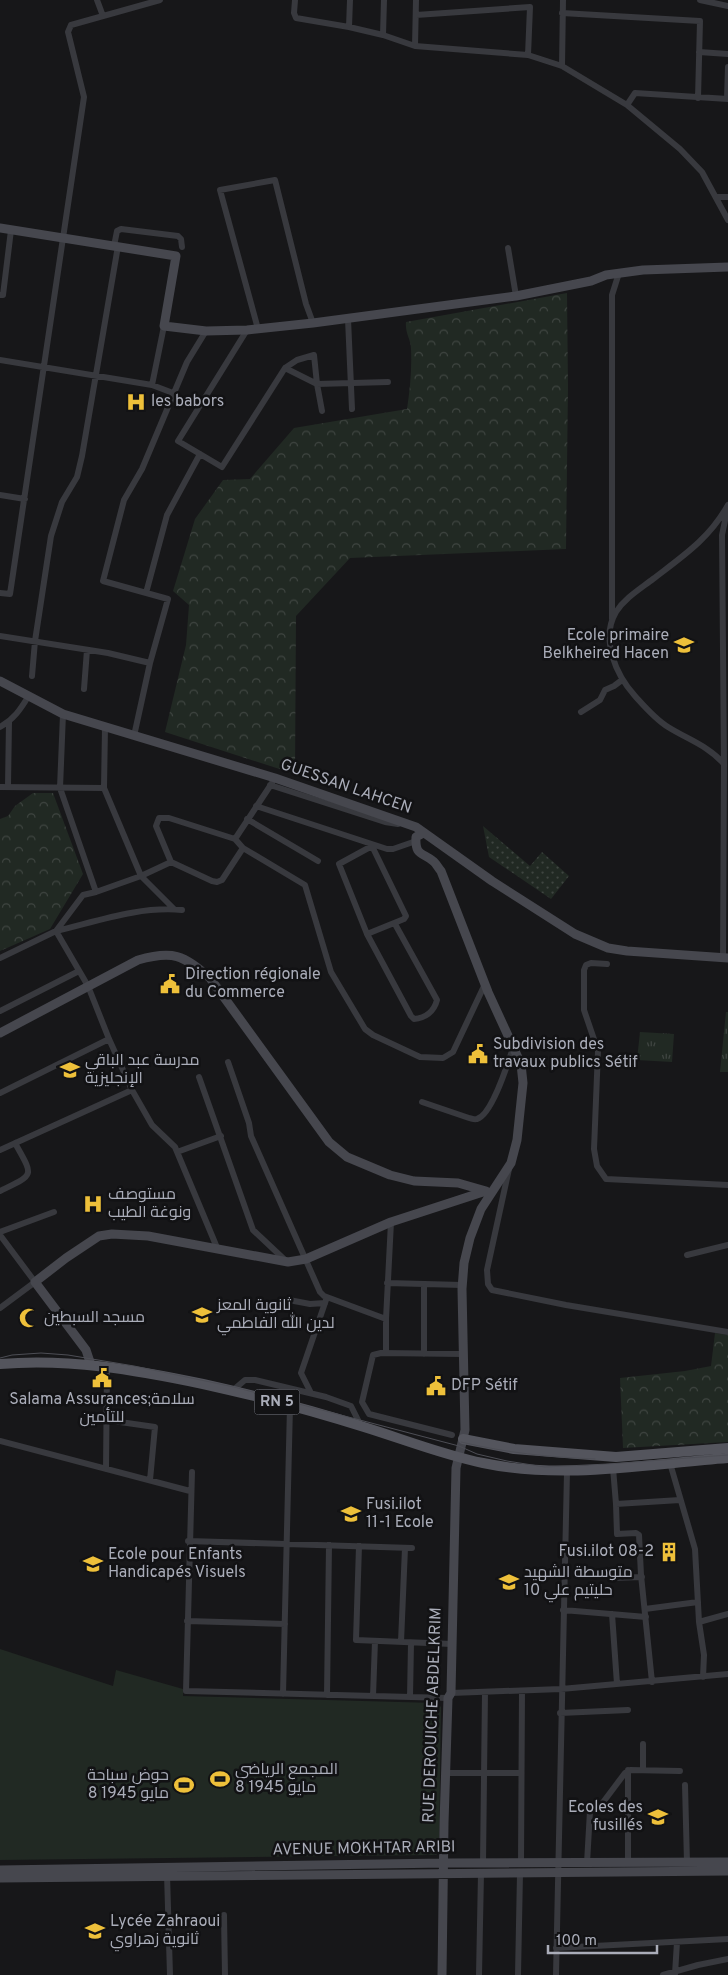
<svg xmlns="http://www.w3.org/2000/svg" width="728" height="1975" viewBox="0 0 728 1975" font-family="Overpass,Cairo,sans-serif">
  <defs>
    <pattern id="grass-tufts" width="24" height="20" patternUnits="userSpaceOnUse" patternTransform="scale(1.25)"><rect width="24" height="20" fill="#212923"/><path d="M3 7l-1-3M5 7V3M7 7l1-3M15 17l-1-3M17 17v-4M19 17l1-3" fill="none" stroke="#3f4541"/></pattern>
    <pattern id="forest-crowns" width="20" height="18" patternUnits="userSpaceOnUse" patternTransform="scale(1.25)"><rect width="20" height="18" fill="#212923"/><path d="M2 6a3 3 0 1 1 6 0M12 15a3 3 0 1 1 6 0" fill="none" stroke="#3f4541"/></pattern>
    <pattern id="park-dots" width="8" height="8" patternUnits="userSpaceOnUse" patternTransform="scale(1.25)"><rect width="8" height="8" fill="#212923"/><path d="M2 2h.1M6 6h.1" fill="none" stroke="#3f4541" stroke-width="1.8" stroke-linecap="round"/></pattern>
  </defs>
  <rect width="100%" height="100%" fill="#171719"/>
  <!-- grass -->
  <path fill="url(#grass-tufts)" d="M726 1012H728V1072H720Z
    M640 1032 674 1034 672 1062 637 1060Z"/>
  <!-- forest -->
  <path fill="url(#forest-crowns)" d="M567 293 568 387 566 549 350 558 296 616 295 774 165 732 186 645 189 605 173 591 195 519 223 480 250 479 294 428 407 409C410 390 412 369 411 349 411 339 405 334 406 322Z
    M33 793H53L83 874 50 929 0 951V819L8 816 15 806Z
    M715 1333 728 1335V1442L623 1448 620 1378 685 1371 711 1366Z"/>
  <!-- park -->
  <path fill="url(#park-dots)" d="M483 826 530 866 542 852 569 876 551 899 489 857Z"/>
  <!-- pitch -->
  <path fill="#212923" d="M0 1649 113 1686 116 1670 183 1689V1696L436 1703 441 1707 439 1852 436 1855 0 1860Z"/>
  <g fill="none" stroke-linecap="round" stroke-linejoin="round">
    <!-- street -->
    <path stroke="#38393e" stroke-width="6" d="M97 0 103 16
      M295 0 294 13 296 18 349 27 383 35 415 46 528 55 562 66 627 105 680 149 702 172 728 220
      M700 0 728 6
      M562 13 700 21 698 98
      M416 15 530 7 528 55
      M349 27 350 0
      M383 35 384 0
      M415 46 416 0
      M699 52 728 54
      M562 66 563 0
      M727 99 728 67
      M627 105 635 93 728 99
      M716 197H728
      M114 246 117 231 121 229 178 236 181 239 182 247
      M508 248 516 296
      M0 295H3L11 230
      M348 319 352 409
      M258 329 220 190 275 180 306 304 313 323
      M247 330 178 441 222 467 285 368 297 360 314 355 317 384 322 411
      M0 360 152 385 173 393
      M285 368 317 384 388 382
      M152 385 164 326
      M0 495 25 499
      M0 593 10 594 84 97 68 32 71 25 160 0
      M146 593 167 515 200 454
      M612 619V295L619 273
      M0 636 108 653 150 663
      M32 676 35 641 51 536 62 502 77 477 82 456 118 246
      M84 689 87 650
      M581 712 600 700 605 690 614 686 622 680
      M0 727C14 719 20 710 28 697
      M134 736 150 663 168 599 103 581 124 500 142 469 187 362 206 331
      M724 764 722 535 727 511
      M270 785 385 822 398 824
      M8 786 9 722
      M0 787 104 788
      M256 806 387 849H393L416 841
      M247 819 318 861
      M235 839 272 783
      M243 848 222 880 217 882 212 881 171 862 156 826 159 818H169L235 839 243 848 305 885 331 972 365 1029 373 1035 420 1057 443 1058 453 1052 485 984
      M171 862 141 876 174 909
      M96 892 141 876 104 788 105 727
      M182 910C140 906 98 921 56 931L88 986 109 1039 132 1090 152 1125 175 1147 218 1250
      M367 934 404 919 406 916 372 846 339 864 367 934 411 1016 414 1019C425 1018 434 1012 437 1000L395 924
      M0 958 56 931 83 895 96 892 60 788 63 714
      M723 958 724 764C709 746 687 739 668 727 655 719 645 707 635 696 616 675 600 639 616 612 625 598 640 589 653 579 683 556 709 539 728 505
      M607 964 591 963 586 965 584 970V1010L598 1051 594 1149 597 1166 606 1179 728 1185
      M0 1011 79 971
      M228 1062 249 1123 251 1136 320 1292 324 1296 386 1319 391 1222
      M199 1077 253 1230 285 1260
      M0 1093 109 1039
      M422 1102 469 1118C471 1118 474 1120 477 1119 492 1115 508 1063 513 1048
      M0 1150 132 1090
      M177 1152 221 1136
      M509 1169 487 1270 488 1284 492 1290 566 1305 728 1332
      M0 1191C35 1174 34 1177 15 1143
      M0 1232 54 1212
      M0 1235 35 1282 0 1308
      M687 1255 728 1245
      M387 1283 462 1285
      M289 1300 310 1304 325 1303
      M386 1319V1353
      M424 1354V1284
      M232 1391 245 1380H255L326 1397 351 1406 361 1426
      M311 1393 301 1373 327 1297
      M106 1420 155 1427 150 1480
      M452 1435 369 1414 362 1402 373 1355 381 1353 463 1354
      M0 1441 190 1491
      M670 1463 695 1549 699 1622 704 1655 703 1677
      M613 1468 616 1504
      M106 1469 107 1367
      M192 1472 186 1691 448 1698
      M188 1541 412 1548
      M359 1546 356 1640 452 1644
      M613 1578 642 1577
      M645 1609 698 1602
      M563 1610 646 1617
      M612 1614 617 1684
      M187 1621 285 1624
      M699 1622 728 1614
      M401 1642 405 1548
      M652 1682 641 1575 639 1535 636 1533 617 1534 616 1504 680 1500
      M451 1693 561 1689 728 1674
      M283 1694 290 1406
      M327 1695 329 1545
      M373 1696 375 1641
      M410 1697 411 1643
      M560 1713 628 1710
      M643 1744V1770
      M628 1770V1863
      M446 1773H521
      M685 1785 687 1863
      M483 1863 485 1692
      M521 1863 522 1691
      M587 1863 590 1811 601 1805 625 1773 630 1770 680 1771
      M167 1874 170 1975
      M224 1915 225 1975
      M556 1948 728 1939
      M675 1974 677 1942
      M479 1975 481 1873
      M518 1975 520 1873
      M556 1975 567 1472
      M663 1975 698 1965 728 1959"/>
    <!-- secondary -->
    <path stroke="#46474e" stroke-width="9" d="M0 228 176 256 164 326 206 331 247 330 313 323 516 296 591 281 606 275 643 270 728 267
      M0 681 63 714 275 778 416 827 492 881 575 934 608 948 627 951 728 958
      M423 833 416 837C415 856 422 852 433 861 436 863 438 868 441 871L488 992 521 1064 523 1083 517 1140 511 1163 481 1209 470 1238 464 1263 462 1289 465 1430 456 1468 451 1693 448 1698 444 1823 442 1975
      M0 1033 138 960C173 950 183 955 210 978L329 1142 347 1157 390 1175 414 1181 458 1183 486 1191
      M91 1365 86 1350 35 1282 66 1258 99 1236 112 1234 148 1236 288 1262 306 1259 391 1222 486 1191
      M0 1870 444 1863 728 1862
      M0 1878 728 1871"/>
    <!-- primary -->
    <path stroke="#54555d" stroke-width="10" d="M0 1364C68 1358 136 1370 203 1384 257 1396 311 1410 364 1427 403 1439 443 1455 483 1463 564 1480 647 1464 728 1458
      M463 1439 514 1449 616 1457 728 1448"/>
    <!-- tram -->
    <path stroke="#4d4e55" stroke-width="1" d="M0 1358 12 1355 41 1353 68 1355 134 1366 234 1387 356 1419 459 1446 477 1454 507 1461 545 1467 608 1464 728 1455
      M461 1442C508 1453 547 1457 595 1459"/>
  </g>
  <!-- icons -->
  <defs>
    <symbol id="hospital-bare" viewBox="-9 -9 18 18"><path d="M-5-5h3v3.5h4V-5h3V5h-3V1.5h-4V5h-3Z" fill="#eec03a" stroke="#121214" stroke-width="2.5" paint-order="stroke"/></symbol>
    <symbol id="school-bare" viewBox="-9 -9 18 18"><path d="M0-5L7-2L0 1L-7-2ZM-4 1L0 2.5L4 1V4Q0 6-4 4Z" fill="#eec03a" stroke="#121214" stroke-width="2.5" paint-order="stroke"/></symbol>
    <symbol id="civic-bare" viewBox="-9 -9 18 18"><path d="M-.6-6.5H3V-4.5H.6V-3L4-1V1h2V6H-6V1h2V-1L-.6-3ZM-1.2 2.5V6h2.4V2.5Z" fill="#eec03a" stroke="#121214" stroke-width="2.5" paint-order="stroke"/></symbol>
    <symbol id="mosque-bare" viewBox="-9 -9 18 18"><path d="M3.5-4.9A6 6 0 1 0 3.5 4.9A5 5 0 1 1 3.5-4.9Z" fill="#eec03a" stroke="#121214" stroke-width="2.5" paint-order="stroke"/></symbol>
    <symbol id="building-bare" viewBox="-9 -9 18 18"><path d="M-4-6H4V6H1V3H-1V6H-4ZM-2.5-4.3h1.7v1.8h-1.7ZM.8-4.3h1.7v1.8H.8ZM-2.5-1h1.7V.8h-1.7ZM.8-1h1.7V.8H.8Z" fill="#eec03a" stroke="#121214" stroke-width="2.5" paint-order="stroke"/></symbol>
    <symbol id="stadium-bare" viewBox="-9 -9 18 18"><path d="M0-5a6.5 5 0 1 0 0 10a6.5 5 0 1 0 0-10ZM-3.5-1.8h7v3.6h-7Z" fill="#eec03a" stroke="#121214" stroke-width="2.5" paint-order="stroke"/></symbol>
  </defs>
  <g fill-rule="evenodd">
    <use href="#hospital-bare" x="122" y="388" width="28" height="28"/>
    <use href="#school-bare" x="670" y="631" width="28" height="28"/>
    <use href="#civic-bare" x="156" y="970" width="28" height="28"/>
    <use href="#civic-bare" x="464" y="1040" width="28" height="28"/>
    <use href="#school-bare" x="56" y="1056" width="28" height="28"/>
    <use href="#hospital-bare" x="79" y="1190" width="28" height="28"/>
    <use href="#school-bare" x="188" y="1301" width="28" height="28"/>
    <use href="#mosque-bare" x="15" y="1304" width="28" height="28"/>
    <use href="#civic-bare" x="88" y="1364" width="28" height="28"/>
    <use href="#civic-bare" x="422" y="1372" width="28" height="28"/>
    <use href="#school-bare" x="337" y="1500" width="28" height="28"/>
    <use href="#building-bare" x="655" y="1538" width="28" height="28"/>
    <use href="#school-bare" x="79" y="1550" width="28" height="28"/>
    <use href="#school-bare" x="495" y="1568" width="28" height="28"/>
    <use href="#stadium-bare" x="206" y="1765" width="28" height="28"/>
    <use href="#stadium-bare" x="170" y="1771" width="28" height="28"/>
    <use href="#school-bare" x="644" y="1803" width="28" height="28"/>
    <use href="#school-bare" x="81" y="1917" width="28" height="28"/>
  </g>
  <g text-anchor="middle" dominant-baseline="central" stroke-width="5" stroke-linejoin="round" paint-order="stroke">
    <!-- shield labels -->
    <rect fill="#121214" stroke="#7c7e88" stroke-width="1" x="254.5" y="1389.5" width="45" height="25" rx="4"/>
    <g font-size="15" font-weight="bold" fill="#aaadb9">
      <text x="277" y="1402">RN 5</text>
    </g>
    <!-- poi labels -->
    <g font-size="16" fill="#aaadb9" stroke="#121214" text-anchor="start">
      <text x="151" y="402">les babors</text>
      <text x="669" y="636" text-anchor="end">Ecole primaire<tspan x="669" dy="18">Belkheired Hacen</tspan></text>
      <text x="185" y="975">Direction régionale<tspan x="185" dy="18">du Commerce</tspan></text>
      <text x="493" y="1045">Subdivision des<tspan x="493" dy="18">travaux publics Sétif</tspan></text>
      <text x="85" y="1061">مدرسة عبد الباقي<tspan x="85" dy="18">الإنجليزية</tspan></text>
      <text x="108" y="1195">مستوصف<tspan x="108" dy="18">ونوغة الطيب</tspan></text>
      <text x="217" y="1306">ثانوية المعز<tspan x="217" dy="18">لدين الله الفاطمي</tspan></text>
      <text x="44" y="1318">مسجد السبطين</text>
      <text x="451" y="1386">DFP Sétif</text>
      <text x="102" y="1400" text-anchor="middle">Salama Assurances;سلامة<tspan x="102" dy="18">للتأمين</tspan></text>
      <text x="366" y="1505">Fusi.ilot<tspan x="366" dy="18">11-1 Ecole</tspan></text>
      <text x="654" y="1552" text-anchor="end">Fusi.ilot 08-2</text>
      <text x="108" y="1555">Ecole pour Enfants<tspan x="108" dy="18">Handicapés Visuels</tspan></text>
      <text x="524" y="1573">متوسطة الشهيد<tspan x="524" dy="18">حليتيم علي 10</tspan></text>
      <text x="235" y="1770">المجمع الرياضي<tspan x="235" dy="18">8 مايو 1945</tspan></text>
      <text x="169" y="1776" text-anchor="end">حوض سباحة<tspan x="169" dy="18">8 مايو 1945</tspan></text>
      <text x="643" y="1808" text-anchor="end">Ecoles des<tspan x="643" dy="18">fusillés</tspan></text>
      <text x="110" y="1922">Lycée Zahraoui<tspan x="110" dy="18">ثانوية زهراوي</tspan></text>
    </g>
    <!-- street labels -->
    <g font-size="16" fill="#aaadb9" stroke="#121214">
      <text transform="translate(346 787) rotate(19)">GUESSAN LAHCEN</text>
      <text transform="translate(433 1715) rotate(-88)">RUE DEROUICHE ABDELKRIM</text>
      <text transform="translate(364 1849) rotate(-1)">AVENUE MOKHTAR ARIBI</text>
    </g>
  </g>
  <!-- scale -->
  <path d="M548 1945v8h109v-8" fill="none" stroke="#aaadb9" stroke-width="2.5"/>
  <text x="556" y="1945" font-size="15" fill="#aaadb9" stroke="#121214" stroke-width="4" paint-order="stroke">100 m</text>
</svg>
